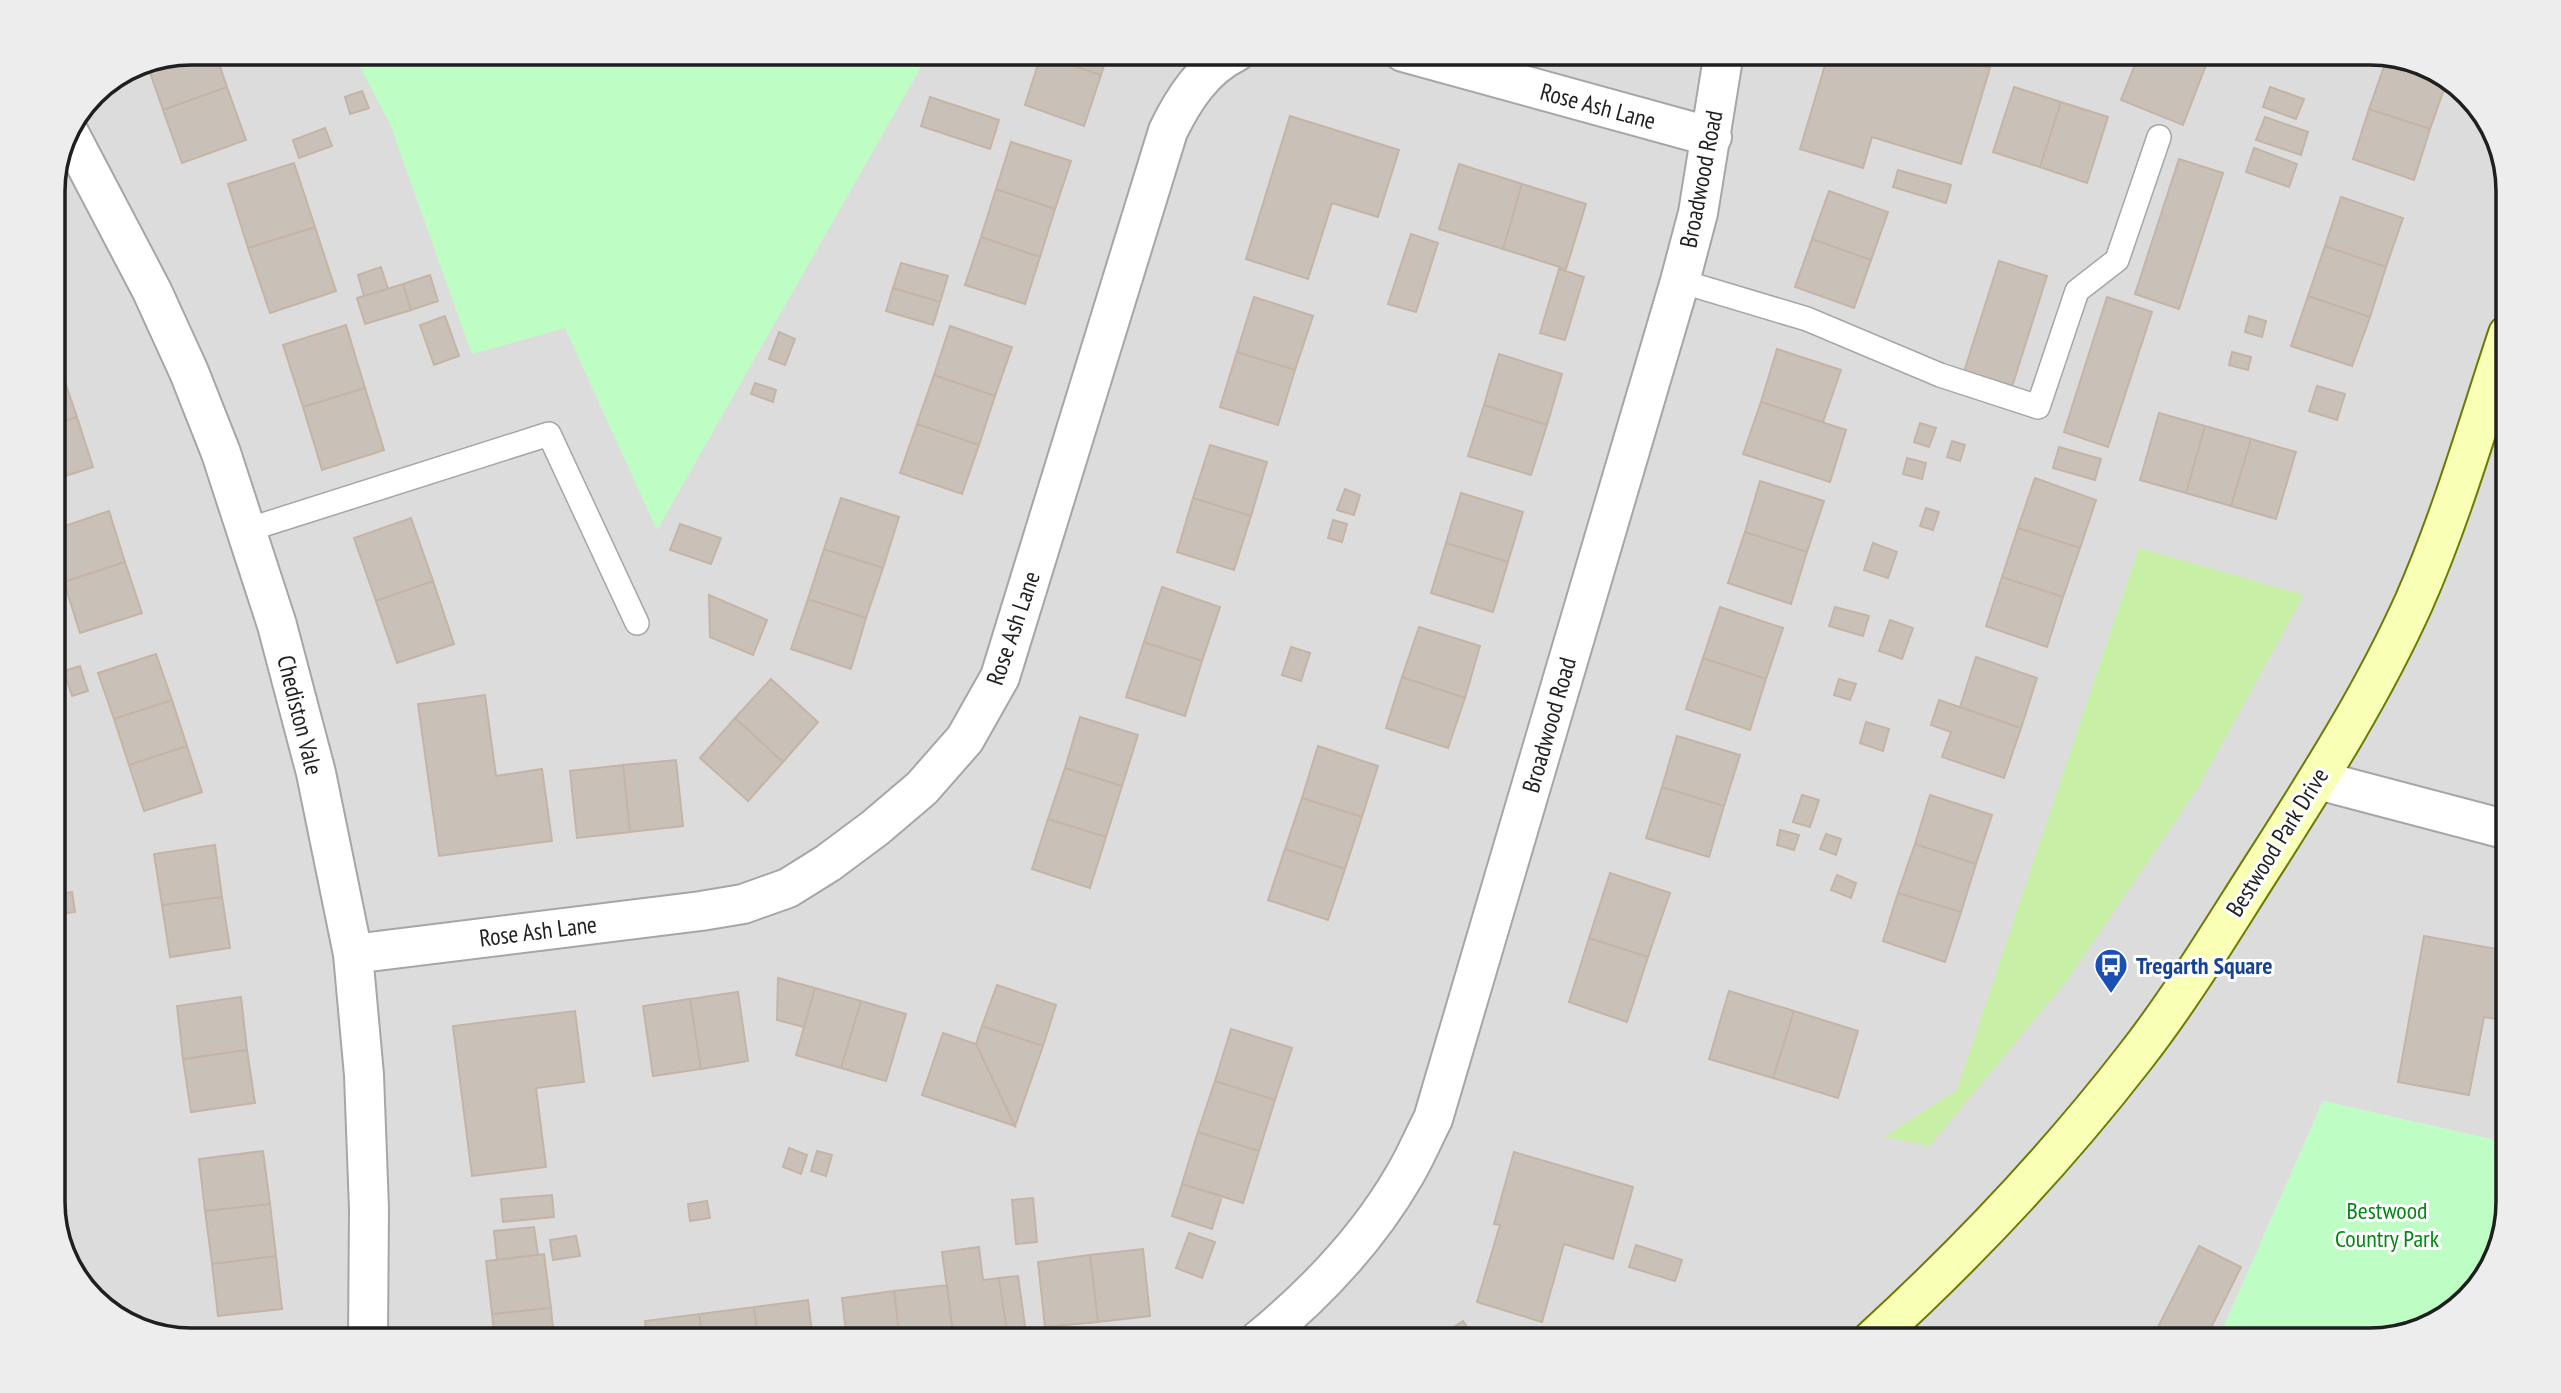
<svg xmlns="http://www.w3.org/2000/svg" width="2561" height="1393" viewBox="0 0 2561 1393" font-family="'PT Sans Narrow',sans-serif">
  <rect width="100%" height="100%" fill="#f1ede5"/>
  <!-- residential -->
  <path fill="#dddcdc" d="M191 52H2370L2432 67 2485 114 2508 182V1143L2323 1101 2218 1340H191L129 1326 76 1279 53 1211V182L67 130 93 93 138 63Z"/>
  <!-- grass -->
  <path fill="#c8efa6" d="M2139 548 2304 595 2198 788 2069 978 1930 1146 1884 1137 1957 1090Z"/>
  <!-- park -->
  <path fill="#befec5" d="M353 53H929L657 530 565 328 472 354 390 124Z
    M2323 1101 2508 1143V1202L2494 1264 2447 1317 2370 1340H2218Z"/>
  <!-- building -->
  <path fill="#c9c0b7" stroke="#c4b4a6" stroke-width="2" d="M191 52H215L227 87 163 110 146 61Z
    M1042 52H1108L1101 75 1041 55Z
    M1829 52H1939L1990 68 1961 164 1872 137 1863 168 1800 149Z
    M2140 52H2211L2183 125 2121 100Z
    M2274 52H2298L2293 65 2272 57Z
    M1041 55 1101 75 1084 126 1025 105Z
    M2387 57 2432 67 2442 76 2387 58Z
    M2387 58 2442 76 2447 81 2430 129 2369 109Z
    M227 87 246 140 182 163 163 110Z
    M2014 87 2061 102 2040 167 1993 152Z
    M2270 87 2304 99 2296 119 2263 107Z
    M362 91 369 108 350 114 345 97Z
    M930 97 999 120 990 149 921 126Z
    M2061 102 2108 117 2087 183 2040 167Z
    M2369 109 2430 129 2414 180 2353 159Z
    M1290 116 1399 150 1378 217 1332 203 1308 279 1246 259Z
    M2265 117 2308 132 2301 155 2256 140Z
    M325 128 332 146 299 158 293 140Z
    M1011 142 1071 161 1055 209 996 189Z
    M2254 148 2297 164 2289 187 2246 172Z
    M2179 159 2223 173 2179 309 2135 294Z
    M294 163 315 227 248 248 228 184Z
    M1459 164 1522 184 1503 249 1439 229Z
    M1898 170 1951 185 1946 203 1893 187Z
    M1522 184 1586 204 1566 269 1503 249Z
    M996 189 1055 209 1040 257 981 237Z
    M1829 191 1888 212 1871 260 1812 239Z
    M2341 197 2403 218 2386 267 2325 246Z
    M315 227 336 291 270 313 248 248Z
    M1411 234 1438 243 1416 312 1388 304Z
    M981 237 1040 257 1025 304 965 285Z
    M1812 239 1871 260 1854 308 1795 287Z
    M2325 246 2386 267 2370 317 2308 296Z
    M1999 261 2047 276 2011 390 1963 375Z
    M901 263 948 276 940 302 893 288Z
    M381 267 388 289 364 296 358 275Z
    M1559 269 1584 277 1565 340 1540 333Z
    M430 275 438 301 411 310 403 284Z
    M403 284 411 310 365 324 357 298Z
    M893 288 940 302 933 325 886 311Z
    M2308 296 2370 317 2352 366 2291 346Z
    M1254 297 1313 316 1295 370 1237 352Z
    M2107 297 2152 312 2108 447 2064 432Z
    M445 316 459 356 434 365 420 325Z
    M2249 316 2266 321 2262 337 2245 332Z
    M346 325 365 388 303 407 283 345Z
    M950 326 1012 347 995 396 934 375Z
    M779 332 795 339 785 365 769 359Z
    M1777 349 1841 370 1823 422 1761 402Z
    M1237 352 1295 370 1278 425 1220 407Z
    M2232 352 2251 357 2248 370 2229 365Z
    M1499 354 1562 374 1547 425 1484 405Z
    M60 367 77 417 53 425V369Z
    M934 375 995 396 979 445 917 424Z
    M755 383 776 390 773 402 751 394Z
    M2317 386 2345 394 2337 420 2309 411Z
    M365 388 384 450 322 470 303 407Z
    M1761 402 1846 430 1830 482 1743 454Z
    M1484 405 1547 425 1531 475 1468 456Z
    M2159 413 2205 426 2186 493 2140 480Z
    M77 417 93 467 53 480V425Z
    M1920 423 1936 428 1929 447 1914 442Z
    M917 424 979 445 962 494 900 473Z
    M2205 426 2251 439 2231 506 2186 493Z
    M2251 439 2296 452 2276 519 2231 506Z
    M1952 441 1965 445 1960 461 1947 457Z
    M1210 445 1267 462 1251 516 1193 498Z
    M2059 447 2101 459 2095 480 2053 468Z
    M1907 458 1926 463 1922 479 1903 474Z
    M2035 478 2096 500 2080 548 2018 528Z
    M1760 481 1824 501 1807 552 1745 532Z
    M1345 489 1360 495 1354 515 1337 510Z
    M1461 493 1523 512 1508 562 1446 543Z
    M841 498 899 517 883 568 824 549Z
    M1193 498 1251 516 1234 570 1177 552Z
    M1926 508 1939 512 1933 530 1920 526Z
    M109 511 125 562 64 582 53 548V530Z
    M411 518 433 581 376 601 354 538Z
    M1333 520 1347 524 1342 542 1328 538Z
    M680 524 721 538 711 564 670 550Z
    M2018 528 2080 548 2063 597 2002 577Z
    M1745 532 1807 552 1791 604 1728 583Z
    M1446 543 1508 562 1493 612 1431 593Z
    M1873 543 1897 552 1888 578 1864 570Z
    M824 549 883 568 866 618 808 599Z
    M125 562 142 613 80 633 64 582Z
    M2002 577 2063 597 2047 647 1986 626Z
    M433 581 454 644 397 663 376 601Z
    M1162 587 1220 607 1202 661 1144 642Z
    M709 595 767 620 753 655 710 637Z
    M808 599 866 618 851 669 791 649Z
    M1720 607 1783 628 1766 679 1703 658Z
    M1835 607 1869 616 1863 636 1829 626Z
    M1890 620 1913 628 1902 659 1879 651Z
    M1419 627 1480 646 1465 698 1402 677Z
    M1144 642 1202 661 1185 716 1126 697Z
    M1291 647 1310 653 1301 681 1282 675Z
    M156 654 172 700 114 719 98 673Z
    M1976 657 2037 678 2021 728 1960 707Z
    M1703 658 1766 679 1750 730 1686 709Z
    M80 666 88 691 72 696 64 671Z
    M1402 677 1465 698 1448 748 1386 728Z
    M771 679 818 722 783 762 735 718Z
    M1839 679 1856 684 1850 700 1834 695Z
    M485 695 496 776 542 769 552 841 439 856 418 704Z
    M172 700 187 746 129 765 114 719Z
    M1939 700 2021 728 2004 778 1942 757 1951 732 1931 725Z
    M1080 717 1138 735 1122 786 1065 768Z
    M735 718 783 762 748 801 700 758Z
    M1866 722 1889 729 1883 751 1860 743Z
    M1677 736 1740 755 1724 806 1662 787Z
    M187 746 202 792 144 811 129 765Z
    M1318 746 1378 766 1362 817 1302 798Z
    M676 760 683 826 630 832 623 765Z
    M623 765 630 832 577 838 570 771Z
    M1065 768 1122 786 1106 837 1048 819Z
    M1662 787 1724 806 1709 857 1646 838Z
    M1802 795 1819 800 1810 827 1793 822Z
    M1930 795 1992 815 1976 864 1915 844Z
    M1302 798 1362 817 1345 869 1285 849Z
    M1048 819 1106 837 1090 888 1032 869Z
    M1780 830 1799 835 1794 850 1777 845Z
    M1826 834 1841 839 1836 855 1820 849Z
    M1915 844 1976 864 1961 912 1898 893Z
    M215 845 222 897 162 905 154 854Z
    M1285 849 1345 869 1328 920 1268 900Z
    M1610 873 1670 893 1648 957 1589 938Z
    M1837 875 1856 883 1851 898 1831 890Z
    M72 892 75 912 60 914 56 894Z
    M1898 893 1961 912 1945 962 1883 941Z
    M222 897 230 948 170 957 162 905Z
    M2424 936 2508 951V1021L2484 1017 2469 1095 2398 1082Z
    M1589 938 1648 957 1627 1022 1569 1002Z
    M778 978 815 988 804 1027 777 1020Z
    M997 985 1056 1005 1043 1046 982 1026Z
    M815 988 861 1001 841 1068 796 1055Z
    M1729 991 1794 1011 1773 1078 1709 1059Z
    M738 992 748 1061 701 1069 690 999Z
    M241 997 247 1050 183 1059 177 1006Z
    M690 999 701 1069 653 1076 643 1006Z
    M861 1001 906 1014 886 1081 841 1068Z
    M575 1011 584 1082 536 1088 546 1167 472 1176 453 1026Z
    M1794 1011 1858 1031 1838 1098 1773 1078Z
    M982 1026 1043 1046 1015 1126 976 1044Z
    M1231 1029 1292 1048 1275 1100 1215 1081Z
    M943 1033 976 1044 1015 1126 922 1095Z
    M247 1050 255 1103 191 1112 183 1059Z
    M1215 1081 1275 1100 1259 1151 1198 1132Z
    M1198 1132 1259 1151 1243 1203 1182 1184Z
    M789 1148 807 1155 801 1174 783 1167Z
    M263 1151 270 1204 205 1211 199 1159Z
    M817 1151 832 1155 826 1176 811 1171Z
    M1514 1152 1633 1187 1613 1259 1564 1244 1542 1322 1477 1302 1500 1225 1494 1224Z
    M1182 1184 1222 1196 1212 1229 1172 1216Z
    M552 1195 554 1217 503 1222 501 1199Z
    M1033 1198 1037 1242 1016 1244 1012 1200Z
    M707 1201 710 1218 690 1221 688 1204Z
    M270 1204 276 1256 212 1264 205 1211Z
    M534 1227 538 1255 497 1260 494 1231Z
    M1189 1233 1215 1242 1202 1278 1176 1268Z
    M576 1236 580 1256 553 1260 550 1240Z
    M1636 1245 1682 1260 1675 1281 1629 1267Z
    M2199 1246 2241 1267 2205 1340H2160L2153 1337Z
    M979 1247 983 1280 999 1278 1008 1340H954L942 1252Z
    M1143 1249 1150 1316 1098 1322 1090 1255Z
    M544 1254 551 1308 492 1314 486 1261Z
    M1090 1255 1098 1322 1045 1327 1038 1262Z
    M276 1256 282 1309 218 1316 212 1264Z
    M1018 1276 1027 1340H1008L999 1278Z
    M947 1285 954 1340H900L894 1291Z
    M894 1291 900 1340H847L842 1298Z
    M808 1300 813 1340H758L754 1307Z
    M754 1307 758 1340H703L699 1314Z
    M551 1308 554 1340H495L492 1314Z
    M699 1314 703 1340H647L645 1321Z
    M1463 1321 1476 1340H1434Z
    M632 1328 633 1340H590L589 1333Z"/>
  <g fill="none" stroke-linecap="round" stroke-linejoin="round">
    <defs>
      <path id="lane" d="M1680 281 1807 319 1940 375 2038 407 2077 291 2117 260 2159 137
        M247 530 549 434 637 623"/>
      <path id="street" d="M1403 52 1712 137
        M67 129 152 291 189 372 221 453 277 625 316 773 353 954 364 1075 369 1209 368 1340
        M2318 780 2508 830
        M353 954 701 911 743 904 788 888 828 863 875 828 922 788 965 739 1000 677 1168 131C1183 100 1203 68 1236 52
        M1259 1340C1315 1294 1367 1240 1404 1176 1415 1158 1423 1138 1433 1119L1680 281 1698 213 1724 52"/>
      <path id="secondary" d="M1872 1340C1967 1253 2056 1159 2135 1057 2185 993 2226 923 2270 855 2322 773 2374 691 2414 602 2452 516 2478 424 2508 334"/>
    </defs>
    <!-- lane casing -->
    <use href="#lane" stroke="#a6a6a6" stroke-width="26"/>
    <!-- street casing -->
    <use href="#street" stroke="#a6a6a6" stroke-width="42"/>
    <!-- secondary casing -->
    <use href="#secondary" stroke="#6b7c00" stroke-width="42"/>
    <!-- lane -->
    <use href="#lane" stroke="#fff" stroke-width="23"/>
    <!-- street -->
    <use href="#street" stroke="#fff" stroke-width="38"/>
    <!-- secondary -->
    <use href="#secondary" stroke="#f9ffb5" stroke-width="38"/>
  </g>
  <!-- icons -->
  <defs>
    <symbol id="bus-pin" viewBox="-11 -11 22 30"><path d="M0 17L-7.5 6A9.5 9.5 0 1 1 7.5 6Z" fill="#1a4fb4" stroke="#fff"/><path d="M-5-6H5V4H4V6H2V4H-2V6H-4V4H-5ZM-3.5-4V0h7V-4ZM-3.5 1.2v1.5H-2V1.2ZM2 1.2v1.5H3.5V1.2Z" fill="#fff"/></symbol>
  </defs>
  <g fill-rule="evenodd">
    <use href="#bus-pin" x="2092" y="946" width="38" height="52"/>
  </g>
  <g text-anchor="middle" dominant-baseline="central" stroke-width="6" stroke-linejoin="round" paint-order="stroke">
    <!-- street labels -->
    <g font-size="24" fill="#1f1f1f" stroke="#fff">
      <text transform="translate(1598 106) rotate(15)">Rose Ash Lane</text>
      <text transform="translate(1701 179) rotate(-79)">Broadwood Road</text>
      <text transform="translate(1013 628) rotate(-71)">Rose Ash Lane</text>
      <text transform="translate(300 715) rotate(76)">Chediston Vale</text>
      <text transform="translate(1549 725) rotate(-74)">Broadwood Road</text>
      <text transform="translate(2277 842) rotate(-58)">Bestwood Park Drive</text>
      <text transform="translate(538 931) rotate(-7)">Rose Ash Lane</text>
    </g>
    <!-- transit labels -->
    <g font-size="24" font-weight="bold" fill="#164399" stroke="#fff" text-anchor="start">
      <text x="2136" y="965">Tregarth Square</text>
    </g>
    <!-- park labels -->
    <g font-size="24" fill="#028812" stroke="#fff">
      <text x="2387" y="1210">Bestwood<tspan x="2387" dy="28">Country Park</tspan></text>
    </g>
  </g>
  <!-- crop -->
  <path d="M0 0H2561V1393H0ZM191 65H2370A126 126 0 0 1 2496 191V1202A126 126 0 0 1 2370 1328H191A126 126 0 0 1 65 1202V191A126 126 0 0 1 191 65Z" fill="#ededed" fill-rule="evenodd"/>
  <path fill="none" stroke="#1f1f1f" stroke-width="3.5" d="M191 65H2370A126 126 0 0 1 2496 191V1202A126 126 0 0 1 2370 1328H191A126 126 0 0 1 65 1202V191A126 126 0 0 1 191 65Z"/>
</svg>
